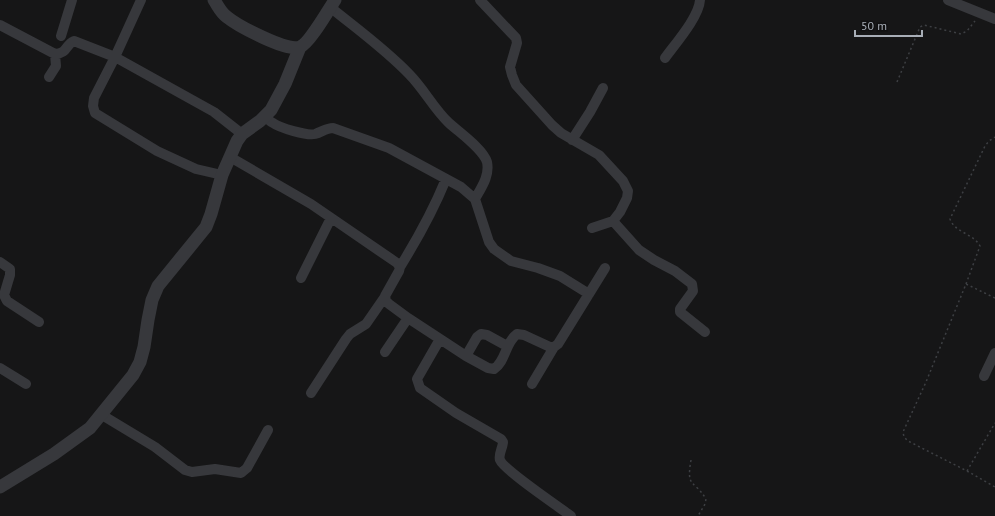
<svg xmlns="http://www.w3.org/2000/svg" width="995" height="516" viewBox="0 0 995 516" font-family="'PT Sans',sans-serif">
  <rect width="100%" height="100%" fill="#161617"/>
  <g fill="none" stroke-linecap="round" stroke-linejoin="round">
    <!-- path -->
    <path stroke="#3d3f43" stroke-width="1.5" stroke-dasharray="2 3" stroke-linecap="butt" d="M897 82 920 27 924 25 961 34 967 31 975 21
      M966 284 980 246C974 234 954 232 950 219L985 146 989 141 995 137
      M995 298 966 284 926 382 903 432 904 437 908 441 967 471 995 487
      M691 460C686 489 694 479 706 499L705 504 698 516
      M967 471 995 423"/>
    <!-- minor -->
    <path stroke="#37383c" stroke-width="10" d="M480 0 516 38 517 43 510 67 512 75 516 85 552 125 561 133 599 155 623 181 628 191 627 198 620 212 613 221 592 228
      M948 0 995 19
      M330 7C357 29 385 49 409 74 424 89 434 109 449 123 460 133 483 149 487 162 490 176 481 188 475 199
      M0 25 55 54C68 53 65 45 74 41L115 57 141 0
      M61 36 72 0
      M665 58C675 44 699 17 700 0
      M49 77 56 66 55 54
      M265 117C268 119 270 122 273 123 280 128 307 136 315 134 322 132 326 128 333 128L389 148 461 187 475 199 489 242 494 249 511 261 538 268 560 276 589 294
      M572 140 590 112 603 88
      M230 157 311 204 397 263 400 267 399 271 385 296 386 301 389 304 408 318 466 356 488 368 494 369C506 361 505 343 517 334L524 335 550 347H554L558 344 605 268
      M222 175 196 169 157 151 95 113 93 106 94 98 115 57 214 112 242 134
      M613 221 639 250 654 260 675 271 692 284 693 291 680 309V312L705 332
      M0 262 10 269V275L4 295 7 301 39 322
      M400 267C418 238 433 211 446 179
      M301 278 331 218
      M440 339 417 379 420 388 456 413 501 439 503 442C503 447 498 455 500 460 504 470 559 507 571 516
      M385 352 408 318
      M466 356 477 337 481 334 487 335 507 346
      M0 368 26 384
      M984 376 995 353
      M532 384 554 347
      M311 393 346 339 350 334 366 324 384 298
      M102 415 155 447 185 470 192 472 215 469 241 473 247 468 268 430"/>
    <!-- tertiary -->
    <path stroke="#37383c" stroke-width="13" d="M214 0C218 6 221 13 227 17 238 26 287 52 300 47 309 44 329 9 335 0
      M0 487 54 454 90 428 133 375 140 362 144 347 148 320 152 300 158 286 206 227 211 214 222 175 237 141 242 134 260 121 271 110 285 84 300 47"/>
  </g>
  <!-- scale -->
  <path d="M855 30v6h67v-6" fill="none" stroke="#a8aeb7" stroke-width="2"/>
  <text x="861" y="30" font-size="12" fill="#a8aeb7" stroke="#111112" stroke-width="3" paint-order="stroke">50 m</text>
</svg>
